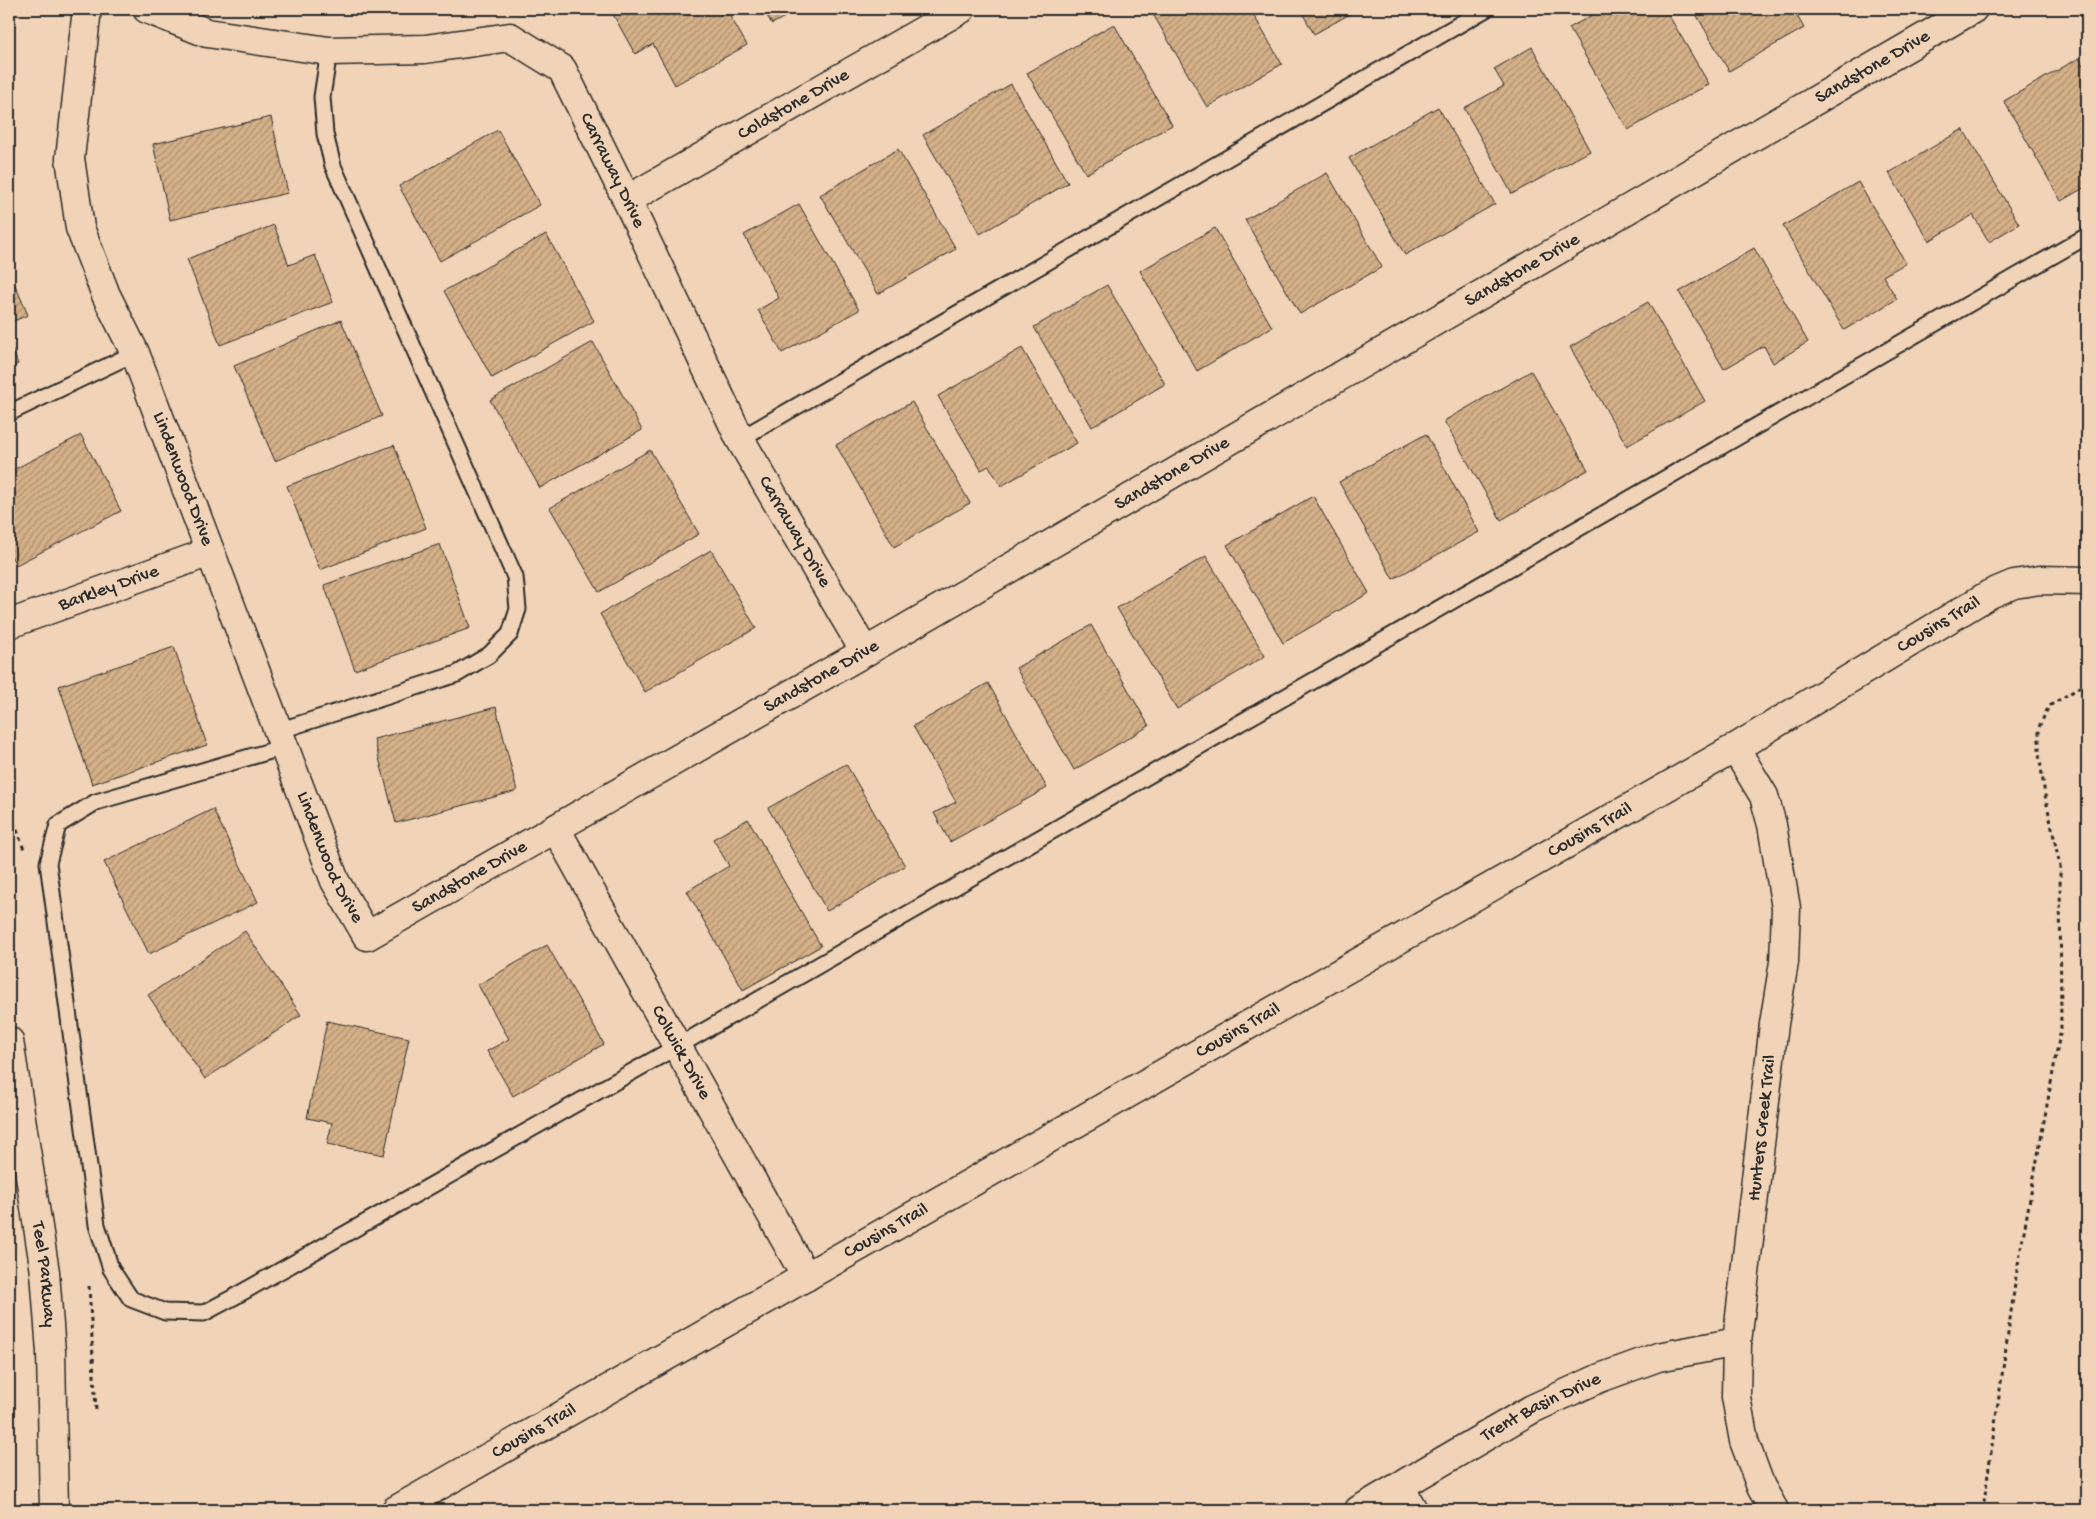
<svg xmlns="http://www.w3.org/2000/svg" width="2096" height="1519" viewBox="0 0 2096 1519" font-family="'Gochi Hand',sans-serif">
  <defs>
    <pattern id="building-hatch" width="6" height="6" patternUnits="userSpaceOnUse" patternTransform="scale(1.25)"><rect width="6" height="6" fill="#d5b188"/><path d="M-1 1l2-2M0 6l6-6M5 7l2-2" fill="none" stroke="#ad906f"/></pattern>
  </defs>
  <rect width="100%" height="100%" fill="#f1d4b7"/>
  <filter id="ink" filterUnits="userSpaceOnUse"><feTurbulence type="fractalNoise" baseFrequency=".02" numOctaves="2"/><feDisplacementMap in="SourceGraphic" scale="10" xChannelSelector="R" yChannelSelector="G"/><feConvolveMatrix kernelMatrix="1 2 1 2 8 2 1 2 1" color-interpolation-filters="sRGB"/></filter>
  <g filter="url(#ink)">
    <!-- building -->
    <path fill="url(#building-hatch)" stroke="#2b2b2b" d="M610 9H726L747 45 675 85 653 44 635 54Z
      M763 9H799L772 24Z
      M1150 9H1250L1282 64 1207 107Z
      M1300 9H1359L1314 34Z
      M1603 9H1665L1709 84 1628 130 1569 28Z
      M1693 9H1793L1804 28 1729 71Z
      M1114 24 1172 125 1086 174 1027 73Z
      M1532 47 1590 151 1512 194 1464 108 1504 86 1494 69Z
      M2079 58 2087 72V186L2061 201 2004 101Z
      M1011 84 1068 183 980 234 923 135Z
      M1438 107 1495 204 1405 255 1349 158Z
      M271 117 288 193 170 220 153 144Z
      M1963 129 2019 224 1989 242 1973 215 1929 241 1889 173Z
      M498 130 540 205 440 261 399 186Z
      M898 149 956 249 878 294 820 195Z
      M1327 173 1382 267 1300 314 1245 220Z
      M1858 182 1906 263 1883 276 1897 299 1844 330 1783 226Z
      M799 204 859 310 782 353 758 310 779 298 744 235Z
      M274 225 289 265 315 255 333 302 220 345 187 259Z
      M1215 228 1272 327 1197 371 1140 271Z
      M546 234 594 321 492 378 444 291Z
      M1754 248 1808 342 1773 363 1764 346 1724 369 1679 292Z
      M10 273 28 315 9 323V274Z
      M1107 285 1165 384 1092 427 1034 327Z
      M1648 302 1705 401 1627 446 1570 347Z
      M341 320 382 416 275 461 234 366Z
      M9 341 18 364 9 368Z
      M593 342 642 430 540 488 490 400Z
      M1022 348 1077 443 1001 486 989 466 981 470 938 396Z
      M1531 371 1588 470 1501 520 1444 421Z
      M912 402 970 503 894 547 836 445Z
      M1426 434 1479 532 1393 579 1339 482Z
      M81 435 121 511 16 565 9 552V472Z
      M394 445 426 528 320 570 287 486Z
      M650 450 699 534 599 592 550 508Z
      M1313 496 1369 593 1283 643 1227 545Z
      M440 544 470 628 355 670 324 585Z
      M711 550 756 628 645 692 600 614Z
      M1206 556 1265 656 1177 709 1117 608Z
      M1091 625 1149 726 1074 770 1016 668Z
      M174 647 207 745 92 784 59 686Z
      M988 683 1047 788 950 842 934 813 956 802 913 726Z
      M496 707 517 791 396 823 374 739Z
      M846 764 905 866 827 911 768 808Z
      M213 809 258 902 149 954 104 862Z
      M748 819 821 946 743 990 687 891 729 866 713 839Z
      M245 931 301 1015 205 1079 148 995Z
      M547 945 604 1044 513 1096 487 1051 509 1039 478 985Z
      M327 1021 409 1038 384 1155 327 1144 332 1123 307 1118Z"/>
    <g fill="none" stroke-linecap="round" stroke-linejoin="round">
      <defs>
        <path id="service" d="M9 413 135 353
          M740 439 1486 9
          M278 731 457 674 489 655 510 634 518 609 515 577 333 166 325 134 322 97 329 51
          M284 747 96 802 58 825 48 863 97 1225 111 1269 131 1299 165 1312 204 1313 232 1298 678 1046 2087 236"/>
        <g id="minor">
          <path id="s1" d="M87 9 70 158 80 228 106 295 135 353 335 881 367 936 865 652 1973 9"/>
          <path id="s2" d="M147 9 207 33 329 51 425 49 510 37 562 69 627 200 740 439 865 652"/>
          <path id="s3" d="M627 200 961 9"/>
          <path id="s4" d="M9 624 210 552"/>
          <path d="M1735 748 1764 796 1772 825 1786 908 1784 962 1774 1024 1737 1342 1736 1397 1744 1441 1761 1487 1774 1510"/>
          <path id="s5" d="M556 829 806 1277"/>
          <path d="M1400 1487 1413 1510"/>
          <path id="s6" d="M396 1510 1735 748 1990 594 2014 584 2040 580 2087 581"/>
          <path id="s7" d="M1359 1510 1532 1409 1600 1378 1658 1357 1737 1342"/>
        </g>
        <g id="tertiary">
          <path id="s8" d="M9 1041 45 1272 51 1352 54 1510"/>
        </g>
      </defs>
      <!-- service casing -->
      <use href="#service" stroke="#2b2b2b" stroke-width="19"/>
      <!-- minor casing -->
      <use href="#minor" stroke="#2b2b2b" stroke-width="31"/>
      <!-- tertiary casing -->
      <use href="#tertiary" stroke="#2b2b2b" stroke-width="31"/>
      <!-- path -->
      <path stroke="#2b2b2b" stroke-width="3" stroke-dasharray="4 4" stroke-linecap="butt" d="M9 807 24 850
        M89 1286 96 1411
        M1981 1510 1984 1502 2017 1270 2061 1028 2060 866 2045 795 2039 754V727L2049 706 2087 683"/>
      <!-- service -->
      <use href="#service" stroke="#f1d4b7" stroke-width="15"/>
      <!-- minor -->
      <use href="#minor" stroke="#f1d4b7" stroke-width="28"/>
      <!-- tertiary -->
      <use href="#tertiary" stroke="#f1d4b7" stroke-width="28"/>
    </g>
  </g>
  <g text-anchor="middle" dominant-baseline="central" stroke-width="5" stroke-linejoin="round" paint-order="stroke">
    <!-- street labels -->
    <g font-size="19" fill="#2b2b2b" stroke="#f1d4b7">
      <text stroke="none"><textPath href="#s1" startOffset="2724">Sandstone Drive</textPath></text>
      <text stroke="none"><textPath href="#s3" startOffset="192">Coldstone Drive</textPath></text>
      <text stroke="none"><textPath href="#s2" startOffset="544">Carraway Drive</textPath></text>
      <text stroke="none"><textPath href="#s1" startOffset="2319">Sandstone Drive</textPath></text>
      <text stroke="none"><textPath href="#s1" startOffset="1914">Sandstone Drive</textPath></text>
      <text stroke="none"><textPath href="#s1" startOffset="492">Lindenwood Drive</textPath></text>
      <text stroke="none"><textPath href="#s2" startOffset="949">Carraway Drive</textPath></text>
      <text stroke="none"><textPath href="#s4" startOffset="106">Barkley Drive</textPath></text>
      <text stroke="none"><textPath href="#s6" startOffset="1779">Cousins Trail</textPath></text>
      <text stroke="none"><textPath href="#s1" startOffset="1509">Sandstone Drive</textPath></text>
      <text stroke="none"><textPath href="#s6" startOffset="1374">Cousins Trail</textPath></text>
      <text stroke="none"><textPath href="#s1" startOffset="898">Lindenwood Drive</textPath></text>
      <text stroke="none"><textPath href="#s1" startOffset="1104">Sandstone Drive</textPath></text>
      <text stroke="none"><textPath href="#s6" startOffset="969">Cousins Trail</textPath></text>
      <text stroke="none"><textPath href="#s5" startOffset="256">Colwick Drive</textPath></text>
      <text transform="translate(1763 1128) rotate(-84)">Hunters Creek Trail</text>
      <text stroke="none"><textPath href="#s6" startOffset="564">Cousins Trail</textPath></text>
      <text stroke="none"><textPath href="#s8" startOffset="236">Teel Parkway</textPath></text>
      <text stroke="none"><textPath href="#s7" startOffset="209">Trent Basin Drive</textPath></text>
      <text stroke="none"><textPath href="#s6" startOffset="159">Cousins Trail</textPath></text>
    </g>
  </g>
  <!-- margin -->
  <rect width="2096" height="1519" fill="none" stroke="#f1d4b7" stroke-width="30"/>
  <rect x="15" y="15" width="2066" height="1489" fill="none" stroke="#2b2b2b" stroke-width="2" filter="url(#ink)"/>
</svg>
